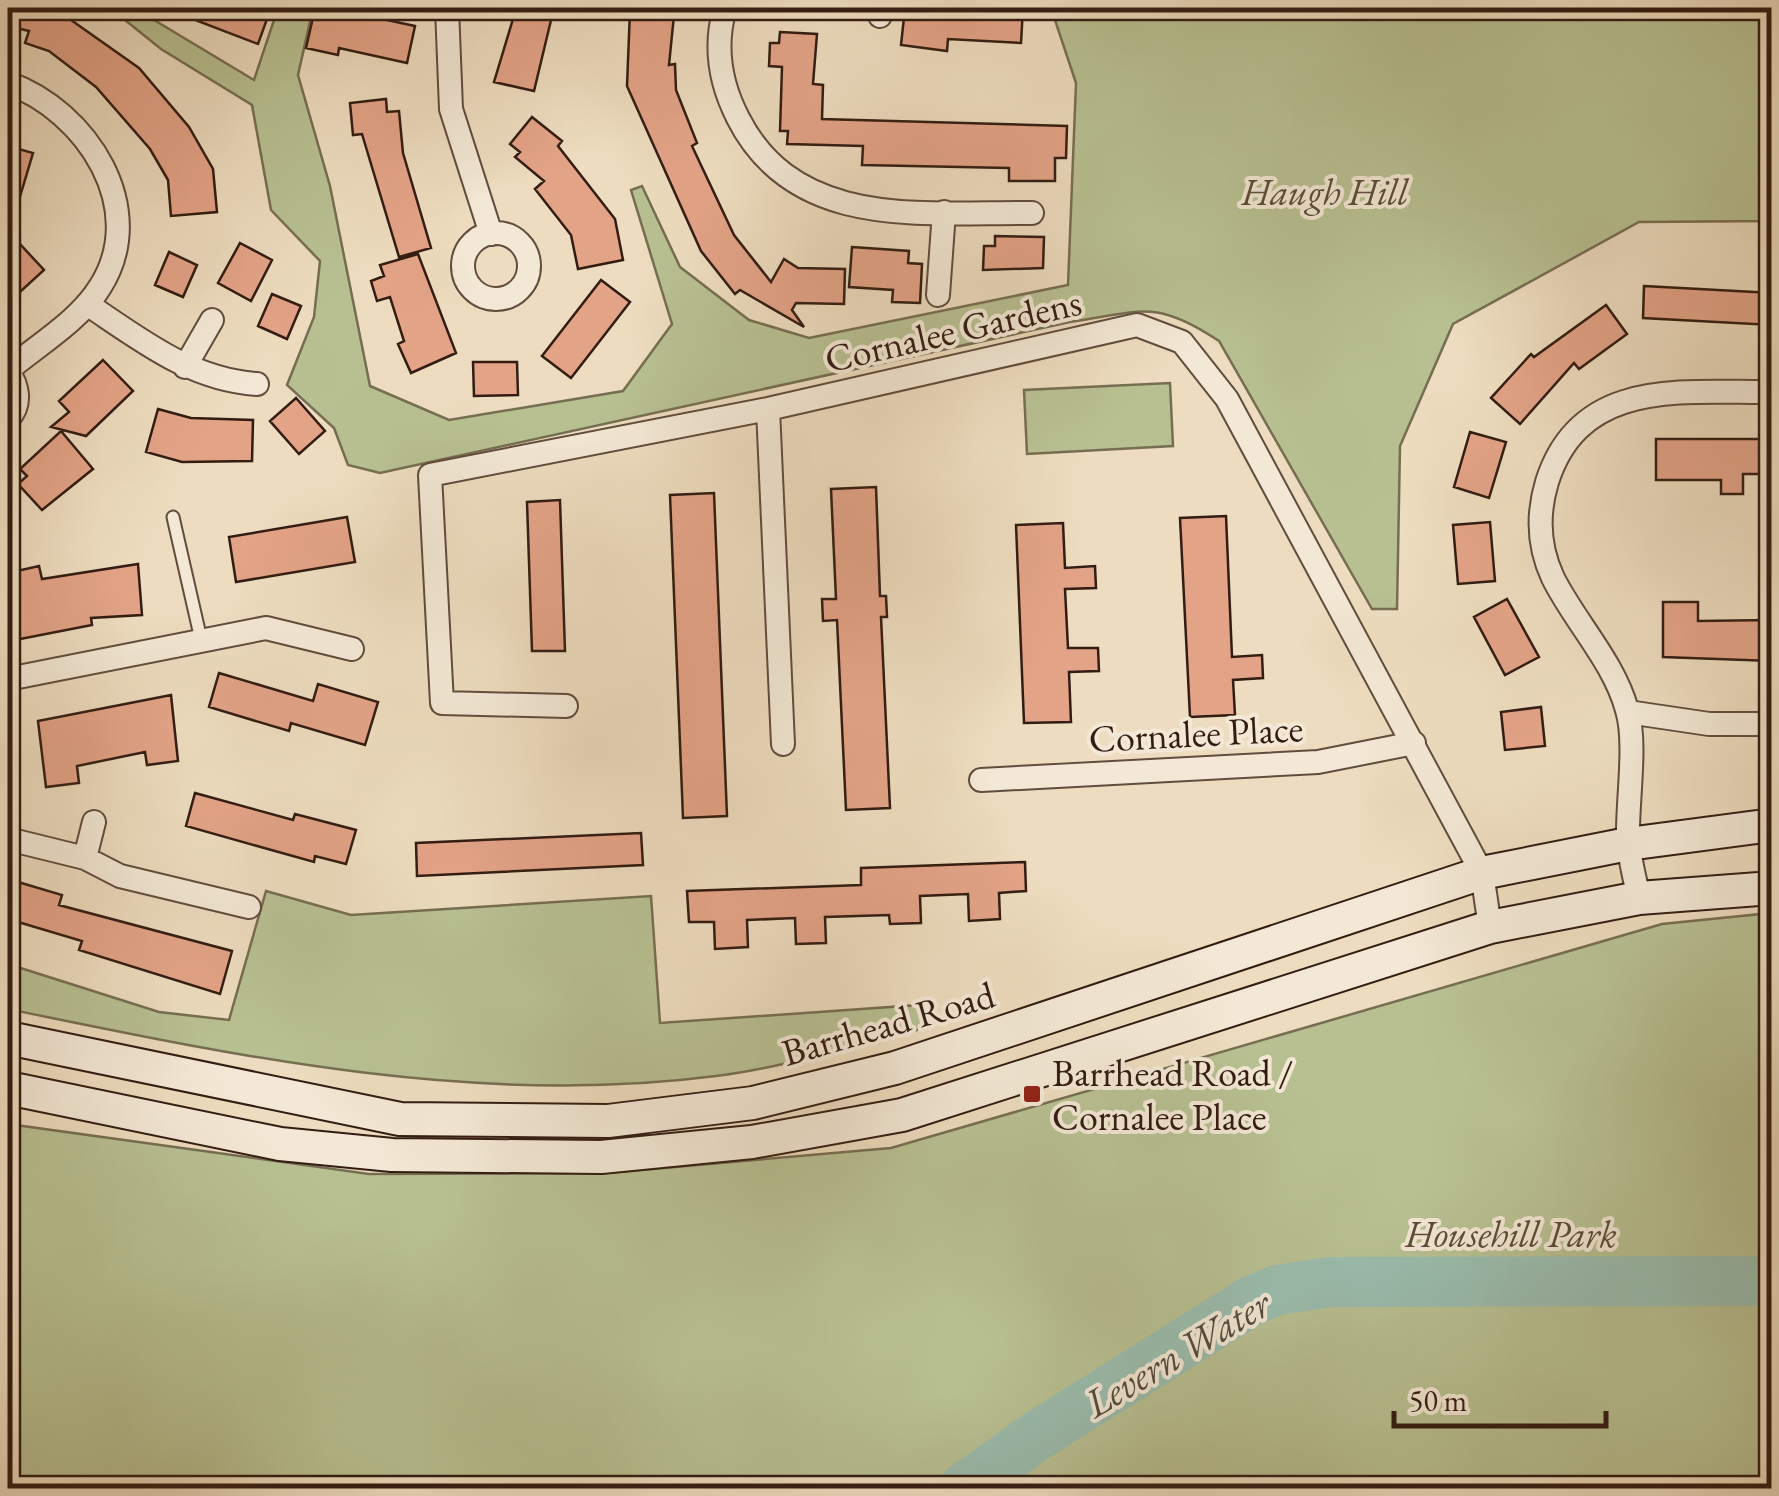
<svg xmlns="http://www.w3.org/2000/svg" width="1779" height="1496" viewBox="0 0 1779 1496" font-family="'EB Garamond',serif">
  <rect width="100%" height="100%" fill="#eddcbf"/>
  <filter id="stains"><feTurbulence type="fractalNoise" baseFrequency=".002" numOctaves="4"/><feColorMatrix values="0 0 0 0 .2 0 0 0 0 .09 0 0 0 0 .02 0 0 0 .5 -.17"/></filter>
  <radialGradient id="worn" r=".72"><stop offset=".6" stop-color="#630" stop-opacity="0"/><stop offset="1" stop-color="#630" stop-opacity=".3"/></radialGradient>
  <!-- green -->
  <path fill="#b8c092" stroke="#766e52" stroke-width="2.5" d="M110 8H134L254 80 278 8H313L298 75 330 186 370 386 449 420 623 391 672 324 631 190 642 186 680 267 749 320 809 338 1068 285 1076 83 1051 8H1771V221L1639 222 1453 324 1400 446 1397 609H1372L1219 341C1155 299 1143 311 1070 322L380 473 348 465 334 428 287 385 314 317 320 261 271 210 252 105 161 49Z
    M1170 383 1173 446 1027 454 1024 390Z
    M266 891 351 915 651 896 660 1023 933 1004 917 1030C851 1045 783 1068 716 1076 477 1107 241 1057 8 1009V964L159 1012 229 1020Z
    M1771 913V1488H8V1124L369 1174 606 1173 891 1148 1662 924Z"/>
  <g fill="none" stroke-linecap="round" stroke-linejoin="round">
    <!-- river -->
    <path stroke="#9abcad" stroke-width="50" d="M964 1488 1035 1437 1251 1301 1277 1290 1332 1282 1772 1281"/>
  </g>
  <!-- building -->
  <path fill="#e3a387" stroke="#331c12" stroke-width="2.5" d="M8 8H54L139 68 189 127 213 169 217 212 171 216 168 180 150 149 96 87 49 51 25 43 29 31 8 26Z
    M164 8H271L258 44Z
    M325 8H361L375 11 373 17 415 26 407 63 339 48 338 55 306 48 314 13 323 15Z
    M905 8 976 13V8H1023L1021 43 948 39 947 51 901 45Z
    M516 9 552 16 534 91 494 82Z
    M630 10 674 15 669 65 675 64 676 90 697 143 692 146 734 235 771 282 784 259 798 268 845 269 844 304 796 303 792 310 804 327 740 290 735 294 701 251 627 86Z
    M780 32 817 34 813 84 823 85 822 119 1067 126 1066 158H1055V181H1009V168L862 165 863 146 787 144 788 131H780L782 67 769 66 770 43H779Z
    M386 99 387 112 399 111 403 153 431 248 399 257 362 134 353 135 350 103Z
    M532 117 562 141 558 146 615 219 623 260 578 269 571 235 535 189 544 181 515 157 520 152 510 144Z
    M8 146 33 153 13 220H8Z
    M8 231 44 270 8 303Z
    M995 236 1044 237 1043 268 983 270 984 246H995Z
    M240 243 272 260 251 301 218 283Z
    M852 247 909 251 908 263 922 264 920 303 892 302 893 290 849 287Z
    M169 252 197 265 183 297 155 285Z
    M418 254 456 353 411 373 398 344 404 341 390 297 377 301 371 281 384 276 380 265Z
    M601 280 630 302 571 378 542 356Z
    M1644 286 1772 293V325L1643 318Z
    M272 294 301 306 287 339 258 326Z
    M1606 305 1627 334 1579 369 1574 363 1520 424 1491 398 1531 354 1534 357Z
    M103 360 133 391 86 436 51 427 69 412 59 401Z
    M473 362H517L518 395 474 396Z
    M296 398 325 431 299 454 270 421Z
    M158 409 191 418 253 420 252 461 182 462 146 452Z
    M61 431 93 469 42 510 18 484 27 476 20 469Z
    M1470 432 1506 442 1489 498 1454 487Z
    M1656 439H1772V474H1743V494H1721V480H1656Z
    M876 487 880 596H886L887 617H881L890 808 846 810 837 620 823 621 822 599H836L831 489Z
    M714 493 727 816 683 818 670 495Z
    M560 500 565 651H532L527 502Z
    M1226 516 1232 657 1262 655 1263 678 1233 680 1235 715 1190 717 1180 518Z
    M347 517 355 562 236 582 229 537Z
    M1490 522 1495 581 1458 584 1453 525Z
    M1063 523 1065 568 1095 566 1096 588 1065 589 1068 648H1098L1099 671 1069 672 1071 722 1024 723 1016 525Z
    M138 564 142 615 91 618 92 625 10 641 8 573 39 566 42 579Z
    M1507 599 1539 657 1505 675 1474 617Z
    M1663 602H1698V621L1772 620V661L1663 657Z
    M219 673 313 701 318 684 378 702 365 745 291 723 289 731 209 707Z
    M171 695 178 761 147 765 145 752 77 766 79 783 46 787 38 721Z
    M1541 707 1545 746 1505 750 1501 712Z
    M195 793 293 820 295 814 356 830 346 864 315 856 314 862 186 826Z
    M641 833 643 865 417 876 416 843Z
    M1025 862 1026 891 999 893 1000 919 969 921 968 894 920 896 921 923 890 924 889 915 825 917 826 943 796 944 795 918 747 920 748 947 715 949 714 922H689L687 891 861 885V868Z
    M8 879 62 895 59 905 232 951 220 994 79 950 82 941 8 919Z"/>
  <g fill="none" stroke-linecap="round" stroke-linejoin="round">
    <defs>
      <path id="service" d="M173 517 202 644"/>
      <path id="minor" d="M447 8 451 109 491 234
        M725 8C714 46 720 83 738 118 795 231 924 212 1032 213
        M880 16 881 8
        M8 83C87 111 150 209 100 287 80 320 38 345 8 370
        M463 266a33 33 0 1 1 66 0a33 33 0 1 1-66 0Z
        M938 295 944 212
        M87 304C141 340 191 380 257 384
        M185 367 212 320
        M8 371C18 386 22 404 8 419
        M768 409 783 744
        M8 679 266 628 352 649
        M566 706 442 703 430 475 768 409 1137 325 1182 342 1227 399 1482 873 1490 927
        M1628 712 1709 724H1772
        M981 780 1318 762 1414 743
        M8 839 85 858 120 876 249 907
        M85 858 94 822
        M1639 898C1635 879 1629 858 1628 838 1627 802 1637 743 1627 710 1614 662 1575 622 1553 578 1538 546 1537 515 1547 482 1580 377 1683 393 1772 392"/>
      <path id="secondary" d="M8 1038 400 1119 608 1121 753 1103 895 1068 1482 873 1628 844 1772 825
        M8 1088 280 1144 392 1155 601 1157 752 1142 902 1115 1490 927 1639 898 1772 888"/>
    </defs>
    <!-- service casing -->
    <use href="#service" stroke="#624c3d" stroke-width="15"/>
    <!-- minor casing -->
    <use href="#minor" stroke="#624c3d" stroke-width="26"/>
    <!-- secondary casing -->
    <use href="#secondary" stroke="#331c12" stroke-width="36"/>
    <!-- service -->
    <use href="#service" stroke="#f3e8d5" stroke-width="11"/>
    <!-- minor -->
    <use href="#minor" stroke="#f3e8d5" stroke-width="22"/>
    <!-- secondary -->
    <use href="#secondary" stroke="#f3e8d5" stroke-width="32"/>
  </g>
  <!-- markers -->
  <rect fill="#8f2418" stroke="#f3e8d5" stroke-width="4" x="1022" y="1084" width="20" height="20" rx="5"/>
  <g text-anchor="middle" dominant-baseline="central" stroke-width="8" stroke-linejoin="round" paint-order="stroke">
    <!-- park labels -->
    <g font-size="38" font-style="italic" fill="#5b4d38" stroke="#f3e8d5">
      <text x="1325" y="191">Haugh Hill</text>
      <text x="1511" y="1233">Househill Park</text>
    </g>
    <!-- street labels -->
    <g font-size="38" fill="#331c12" stroke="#f3e8d5">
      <text transform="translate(953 330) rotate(-13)">Cornalee Gardens</text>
      <text transform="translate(1196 733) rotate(-3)">Cornalee Place</text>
      <text transform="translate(888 1023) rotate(-16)">Barrhead Road</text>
    </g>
    <!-- poi labels -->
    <g font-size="38" fill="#331c12" stroke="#f3e8d5" text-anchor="start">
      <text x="1052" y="1072">Barrhead Road /<tspan x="1052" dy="44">Cornalee Place</tspan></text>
    </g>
    <!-- water labels -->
    <g font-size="40" font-style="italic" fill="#524c40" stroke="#f3e8d5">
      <text transform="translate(1177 1353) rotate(-31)">Levern Water</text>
    </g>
  </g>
  <!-- margin -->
  <rect width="1779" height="1496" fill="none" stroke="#eddcbf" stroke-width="40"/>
  <rect x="10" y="10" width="1759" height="1476" fill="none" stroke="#331c12" stroke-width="5"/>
  <rect x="20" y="20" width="1739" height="1456" fill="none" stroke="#331c12" stroke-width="2.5"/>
  <!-- scale -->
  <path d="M1394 1411v15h212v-15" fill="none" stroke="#331c12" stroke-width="5"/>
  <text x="1409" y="1411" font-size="30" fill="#331c12" stroke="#f3e8d5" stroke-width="8" paint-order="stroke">50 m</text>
  <rect width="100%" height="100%" filter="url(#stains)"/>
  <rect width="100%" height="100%" fill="url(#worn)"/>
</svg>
